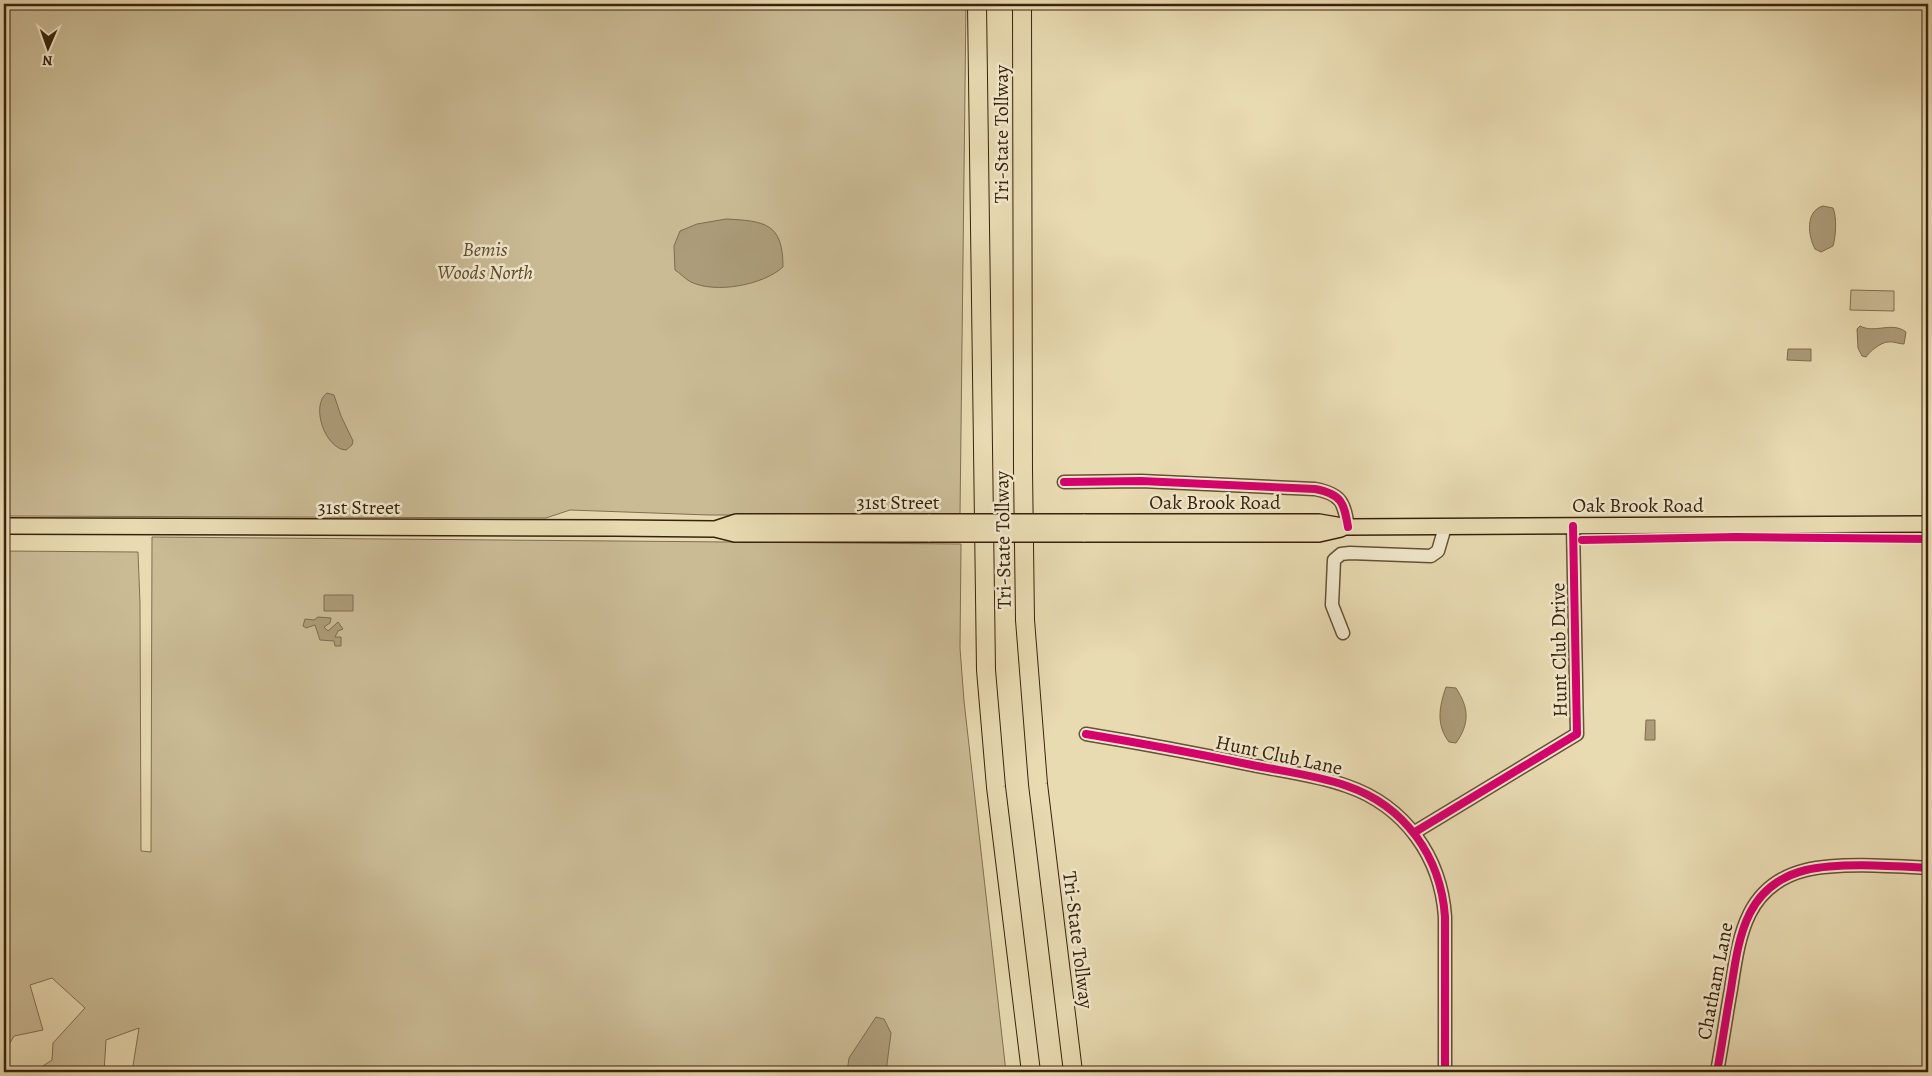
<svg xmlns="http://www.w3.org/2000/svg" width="1932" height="1076" viewBox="0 0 1932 1076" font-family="Alegreya,serif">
  <rect width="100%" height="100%" fill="#e8dab1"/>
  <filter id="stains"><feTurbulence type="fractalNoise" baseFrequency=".004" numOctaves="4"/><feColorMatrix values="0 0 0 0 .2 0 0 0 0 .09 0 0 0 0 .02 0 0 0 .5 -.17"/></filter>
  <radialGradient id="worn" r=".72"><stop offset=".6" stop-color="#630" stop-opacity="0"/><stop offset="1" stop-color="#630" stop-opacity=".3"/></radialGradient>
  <!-- green -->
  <path fill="#cabb95" stroke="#826f50" d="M4 4H966L960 515H709L570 510 546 518 4 516Z
    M1851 290 1894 291V311L1850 310Z
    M152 537 961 544 960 648 964 701 1006 1072H132L139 1028 106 1040 104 1072H34L52 1060 53 1043 85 1008 52 978 30 985 43 1030 14 1036 4 1053V551L138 552 140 603 141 851 151 852Z"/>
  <!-- water -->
  <path fill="#ac9c79" stroke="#7e6c4d" d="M1823 206 1833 208C1837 217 1836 236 1833 246L1821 252 1815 249C1808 236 1805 211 1823 206Z
    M726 219C765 221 783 223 783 267 763 285 716 294 691 282 685 279 680 273 675 270L674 246 680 231 697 224Z
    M1860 326C1875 334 1892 321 1906 332L1904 344C1899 344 1893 341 1888 342 1881 342 1869 352 1866 357L1862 356 1858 348 1857 329Z
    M1788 349H1811V361L1787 360Z
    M327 393 334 395 341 416 353 441 352 445 346 450C325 449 310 405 327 393Z
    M324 595H353V611H324Z
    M318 617 331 618 330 623 324 627 328 631 338 622 343 629 338 631 335 637H341V646H335L334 641 320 640 315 625 306 628 303 626 305 619 314 620Z
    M1446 687 1456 688C1469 708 1470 723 1456 743L1449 742C1436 725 1439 707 1446 687Z
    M1646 720H1655V740H1645Z
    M876 1017 884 1019 891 1033 886 1072H847L849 1058Z"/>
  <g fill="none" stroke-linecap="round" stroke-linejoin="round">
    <defs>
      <path id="minor" d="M1064 482 1141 481 1315 489C1342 494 1344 503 1348 527
        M1343 633 1332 605 1334 560 1341 554 1350 553 1431 556 1438 551 1445 527
        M1086 734C1140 743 1194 753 1247 764 1280 771 1316 775 1347 786 1405 806 1441 857 1445 917V1072
        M1415 832 1577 734 1573 526
        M1717 1072C1722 1045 1726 1017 1731 989 1739 937 1745 885 1806 870 1839 862 1894 866 1928 868"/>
      <path id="major" d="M1083 522H1319L1348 527 1928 524
        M4 526 615 528 715 529 735 534H930
        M715 529 736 522H930
        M1083 534H1319L1341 529"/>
      <path id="highway" d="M977 4 986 670 996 787 1031 1072
        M1022 4 1023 469 1025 620 1038 784 1073 1072"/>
    </defs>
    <!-- minor casing -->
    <use href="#minor" stroke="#655135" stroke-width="15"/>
    <!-- major casing -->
    <use href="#major" stroke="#39230c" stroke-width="18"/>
    <!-- highway casing -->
    <use href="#highway" stroke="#39230c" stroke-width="20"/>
    <!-- minor -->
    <use href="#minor" stroke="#f0e7cc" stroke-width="12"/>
    <!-- major -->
    <use href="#major" stroke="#e8dab1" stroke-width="15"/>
    <!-- highway -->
    <use href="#highway" stroke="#e8dab1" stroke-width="18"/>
    <defs>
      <path id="major-bridge" d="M930 522H1083
        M930 534H1083"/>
    </defs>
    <!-- major-bridge casing -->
    <use href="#major-bridge" stroke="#39230c" stroke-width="18" stroke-linecap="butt"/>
    <!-- major-bridge -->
    <use href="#major-bridge" stroke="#e8dab1" stroke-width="15"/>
    <defs>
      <path id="cycleway" d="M1064 482 1141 481 1315 489C1342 494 1344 503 1348 527
        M1582 540 1736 537 1928 539
        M1086 734C1140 743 1194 753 1247 764 1280 771 1316 775 1347 786 1405 806 1441 857 1445 917V1072
        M1415 832 1577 734 1573 526
        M1717 1072C1722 1045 1726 1017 1731 989 1739 937 1745 885 1806 870 1839 862 1894 866 1928 868"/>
    </defs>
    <!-- cycleway casing -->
    <use href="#cycleway" stroke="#f0e7cc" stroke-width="11"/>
    <!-- cycleway -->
    <use href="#cycleway" stroke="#d6006c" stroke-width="8"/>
  </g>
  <g text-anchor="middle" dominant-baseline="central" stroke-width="5" stroke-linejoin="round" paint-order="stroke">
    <!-- street labels -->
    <g font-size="20" fill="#39230c" stroke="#f0e7cc">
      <text transform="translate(1001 134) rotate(-90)">Tri-State Tollway</text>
      <text x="898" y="502">31st Street</text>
      <text x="1215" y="502">Oak Brook Road</text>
      <text x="1638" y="505">Oak Brook Road</text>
      <text x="359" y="507">31st Street</text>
      <text transform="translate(1003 540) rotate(-91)">Tri-State Tollway</text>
      <text transform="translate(1559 650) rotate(-91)">Hunt Club Drive</text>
      <text transform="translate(1279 755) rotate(12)">Hunt Club Lane</text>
      <text transform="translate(1078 940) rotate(83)">Tri-State Tollway</text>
      <text transform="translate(1715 981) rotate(-79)">Chatham Lane</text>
    </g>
    <!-- park labels -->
    <g font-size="20" font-style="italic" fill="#5d492e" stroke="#f0e7cc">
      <text x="485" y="249">Bemis<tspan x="485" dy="23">Woods North</tspan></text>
    </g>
  </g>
  <!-- margin -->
  <rect width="1932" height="1076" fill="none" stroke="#e8dab1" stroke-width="20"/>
  <rect x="5" y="5" width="1922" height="1066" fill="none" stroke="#39230c" stroke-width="2.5"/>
  <rect x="10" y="10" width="1912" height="1056" fill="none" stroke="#39230c"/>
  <!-- north arrow -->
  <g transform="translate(48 48) rotate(182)" stroke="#f0e7cc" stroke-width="4" paint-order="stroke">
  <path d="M0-4L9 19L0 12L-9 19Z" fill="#39230c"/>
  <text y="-8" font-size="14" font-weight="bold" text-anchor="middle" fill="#39230c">N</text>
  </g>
  <rect width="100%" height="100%" filter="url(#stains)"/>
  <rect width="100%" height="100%" fill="url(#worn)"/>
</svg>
